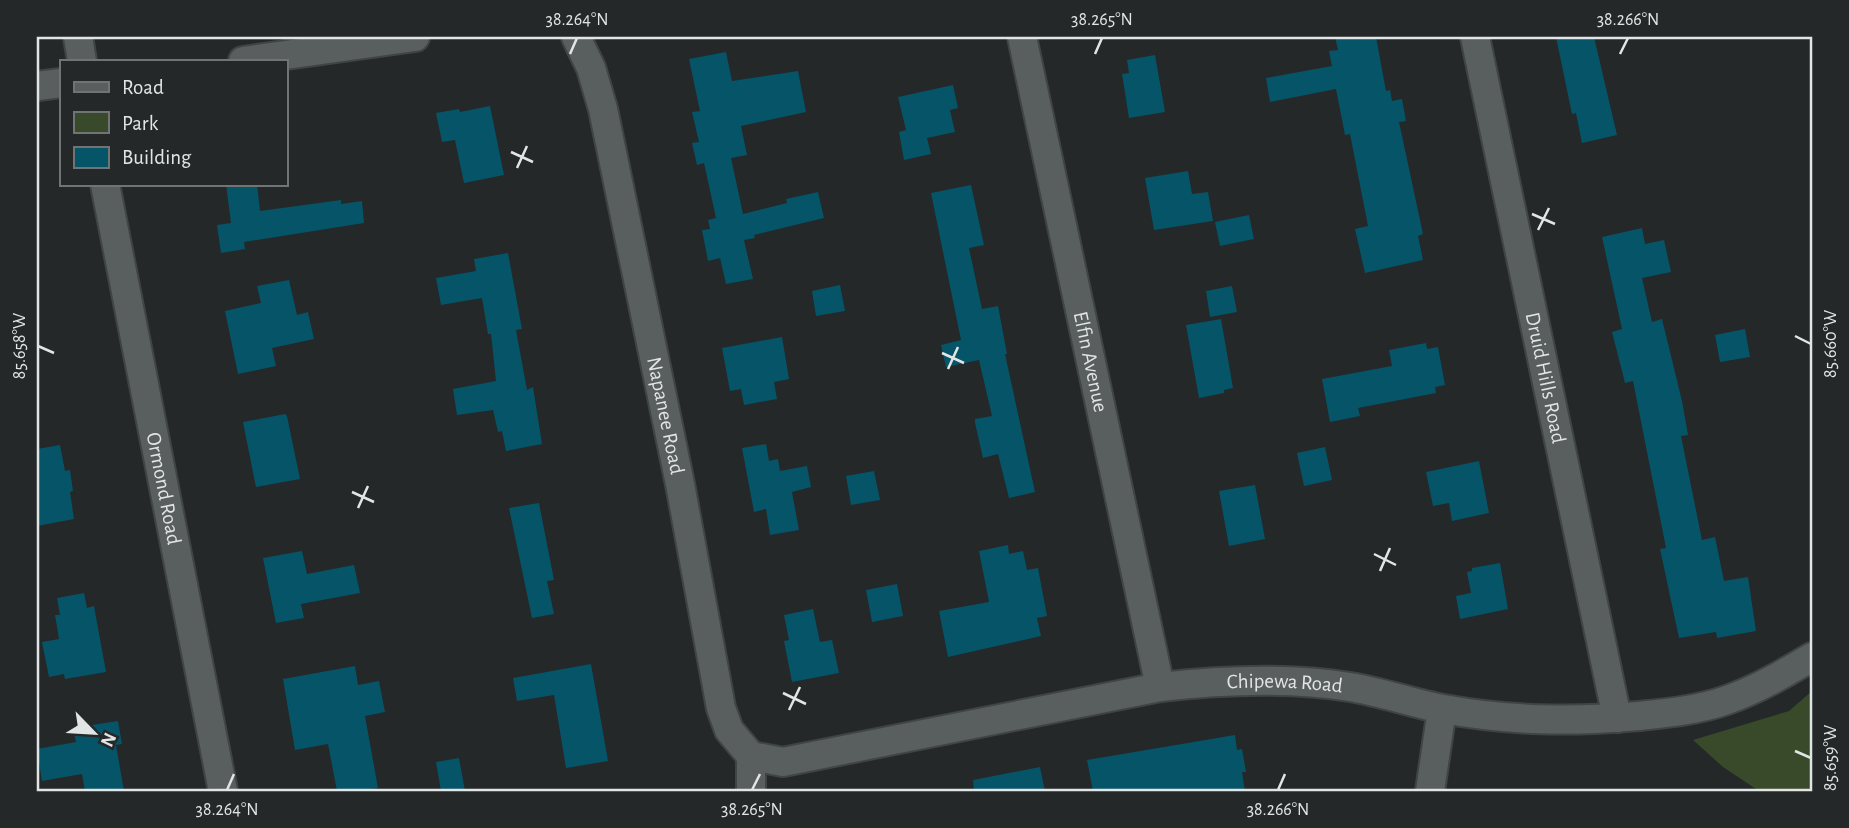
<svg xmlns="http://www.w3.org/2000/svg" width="1849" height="828" viewBox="0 0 1849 828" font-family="'Alegreya Sans',sans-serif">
  <rect width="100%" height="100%" fill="#242828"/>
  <!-- green -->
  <path fill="#384a29" d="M1812 691V791H1759L1723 767 1693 740 1789 711Z"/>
  <!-- building -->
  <path fill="#065468" d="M1335 37H1376L1386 91 1390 90 1392 101 1402 99 1406 121 1399 122 1423 234 1418 236 1423 260 1365 273 1355 229 1368 226 1350 134 1345 135 1336 89 1270 102 1266 78 1332 66 1329 51 1338 50Z
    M1556 37H1594L1617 135 1582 143 1576 113 1572 114Z
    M726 52 732 81 798 71 806 112 741 126 747 155 731 158 743 214 787 203 786 199 818 192 824 218 754 235 755 238 744 240 753 279 726 284 720 258 708 261 702 230 710 229 708 220 716 218 704 163 697 165 692 143 699 142 692 112 700 111 689 59Z
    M1155 55 1165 112 1129 118 1122 74 1129 73 1127 60Z
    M953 85 958 108 950 110 955 132 927 138 931 154 904 160 899 132 906 130 898 97Z
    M490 106 504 175 464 183 455 140 442 142 436 113 459 109 460 112Z
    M1188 171 1192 194 1208 192 1213 221 1154 230 1145 178Z
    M226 184H257L260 211 341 200V204L362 201 364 223 244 242 245 249 221 253 217 225 231 223Z
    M971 185 984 245 969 248 982 309 998 306 1007 354H1005L1035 492 1009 498 998 454 983 458 975 423V419L992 416 979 360 946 367 941 345 961 340 931 193Z
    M1249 215 1254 239 1220 246 1215 222Z
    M1642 228 1645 244 1664 240 1671 272 1642 278 1652 322 1662 319 1682 401 1688 435 1681 436 1702 540 1715 537 1724 581 1748 577 1756 631 1717 638 1716 632 1679 638 1660 549 1666 548 1633 381 1625 383 1612 332 1622 329 1602 237Z
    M508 253 522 329 516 330 527 390 533 387 542 444 506 451 502 431 498 432 493 410 457 415 453 389 496 381 491 334H488L482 298 441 305 436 278 476 271 474 259Z
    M289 280 297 315 308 312 314 339 272 348 276 366 238 374 225 311 261 303 257 286Z
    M840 285 845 311 816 316 812 291Z
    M1232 286 1237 312 1210 317 1206 291Z
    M1221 319 1233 388 1224 390V393L1199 398 1186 325Z
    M1745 329 1750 357 1720 362 1715 335Z
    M782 337 789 379 774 382 777 399 744 405 741 389 730 391 722 348Z
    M1426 343 1427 349 1438 347 1445 385 1435 387 1436 393 1358 408 1360 416 1330 422 1322 379 1392 366 1389 350Z
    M285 414 287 416 300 479 256 487 243 422Z
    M766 444 769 461 778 459 780 471 807 466 811 487 792 492 799 530 770 535 766 509 754 512 742 448Z
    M60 445 65 471 70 470 73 491 70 492 74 519 37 526V449Z
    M1325 447 1332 480 1304 486 1297 453Z
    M1479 461 1489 513 1452 521 1449 503 1433 506 1426 472Z
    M874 471 880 500 851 505 846 476Z
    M1255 485 1265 539 1229 546 1219 491Z
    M539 503 554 580 547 581 554 614 532 618 509 508Z
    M1008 545 1009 554 1023 551 1027 570 1038 568 1047 616 1037 618 1041 636 948 657 939 611 989 602 979 551Z
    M302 551 307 574 354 565 360 593 301 604 304 618 276 623 263 558Z
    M1500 563 1508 609 1460 619 1456 596 1471 593 1467 572 1472 571V568Z
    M897 584 903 616 872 622 866 590Z
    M84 593 87 608 94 606 106 672 65 679 64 674 49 677 42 642 59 639 55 615H60L57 598Z
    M813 609 820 642 832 640 839 673 792 682 784 641 789 640 784 615Z
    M591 664 608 761 566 768 554 695 517 701 513 678Z
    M355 666 358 685 379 681 385 712 365 716 378 788 357 791H337L328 744 295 750 283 679Z
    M118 721 122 744 116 745 124 791H85L82 774 42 781 37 749 76 742 73 728Z
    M1235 735 1237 750 1242 749 1246 772H1242L1245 791H1093L1087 760Z
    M459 758 465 791H441L436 762Z
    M1040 767 1045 791H974L973 780Z"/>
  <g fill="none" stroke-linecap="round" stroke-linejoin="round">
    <defs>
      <g id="street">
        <path d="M78 37 82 61"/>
        <path id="s1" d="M576 37 591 68 603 109 680 484 721 708 729 730 751 756V791"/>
        <path id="s2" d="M1022 37 1160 687"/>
        <path id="s3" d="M1475 37 1617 718"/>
        <path d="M243 61 415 37"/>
        <path d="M37 86 61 83"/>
        <path id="s4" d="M105 184 223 791"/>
        <path id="s5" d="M751 756 783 762 1160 687C1223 680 1287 677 1350 687 1381 692 1412 703 1443 709 1510 721 1571 722 1639 716 1668 713 1699 710 1727 700 1758 689 1785 673 1812 657"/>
        <path d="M1430 791 1442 709"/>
      </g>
    </defs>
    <!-- street casing -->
    <use href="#street" stroke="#404444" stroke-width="32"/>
    <!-- street -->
    <use href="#street" stroke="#595e5e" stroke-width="28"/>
  </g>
  <!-- ticks -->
  <path fill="none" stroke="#e2e5e5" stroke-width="2.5" d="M570 54 577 38M1095 54 1102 38M1620 54 1628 38M511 152 533 162M517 168 527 146M1532 214 1555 224M1538 230 1549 208M1795 336 1811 344M38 346 54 353M942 353 964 363M948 369 958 347M352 492 374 502M358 508 368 486M1374 554 1396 565M1380 571 1390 548M783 693 806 704M789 710 800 687M1795 751 1811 758M227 790 234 774M752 790 760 774M1278 790 1285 774"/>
  <g text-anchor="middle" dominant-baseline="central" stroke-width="5" stroke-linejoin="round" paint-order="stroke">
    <!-- street labels -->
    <g font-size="21" fill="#e2e5e5" stroke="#242828">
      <text stroke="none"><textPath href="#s2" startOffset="332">Elfin Avenue</textPath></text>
      <text stroke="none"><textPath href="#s3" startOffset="348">Druid Hills Road</textPath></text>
      <text stroke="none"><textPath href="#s1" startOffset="390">Napanee Road</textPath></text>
      <text stroke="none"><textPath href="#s4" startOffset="310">Ormond Road</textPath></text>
      <text stroke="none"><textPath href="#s5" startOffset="542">Chipewa Road</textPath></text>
    </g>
  </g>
  <!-- border -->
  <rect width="1849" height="828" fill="none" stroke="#242828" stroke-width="77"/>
  <!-- legend -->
  <rect x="60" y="60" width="228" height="126" fill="#242828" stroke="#707474" stroke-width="2"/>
  <rect x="74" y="82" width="35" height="10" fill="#595e5e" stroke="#707474" stroke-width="2"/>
  <text x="122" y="94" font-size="21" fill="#e2e5e5">Road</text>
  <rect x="74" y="112" width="35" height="21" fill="#384a29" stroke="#707474" stroke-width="2"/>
  <text x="122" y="130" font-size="21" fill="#e2e5e5">Park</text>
  <rect x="74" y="147" width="35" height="21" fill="#065468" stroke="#707474" stroke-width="2"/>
  <text x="122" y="164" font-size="21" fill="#e2e5e5">Building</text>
  <!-- north arrow -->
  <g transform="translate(94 733) rotate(115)" stroke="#242828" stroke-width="5" paint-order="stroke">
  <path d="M0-5L12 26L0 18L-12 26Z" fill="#e2e5e5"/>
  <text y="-10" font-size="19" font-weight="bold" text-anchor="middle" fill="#e2e5e5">N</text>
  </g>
  <rect x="38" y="38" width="1773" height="752" fill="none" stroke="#e2e5e5" stroke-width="2.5"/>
  <g font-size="18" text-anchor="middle" fill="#e2e5e5">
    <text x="577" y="25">38.264°N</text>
    <text x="1102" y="25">38.265°N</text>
    <text x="1628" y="25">38.266°N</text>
    <text transform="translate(1830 344) rotate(-90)" y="6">85.660°W</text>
    <text transform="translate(19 346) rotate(-90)" y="6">85.658°W</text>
    <text transform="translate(1830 758) rotate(-90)" y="6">85.659°W</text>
    <text x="227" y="815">38.264°N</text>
    <text x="752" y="815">38.265°N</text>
    <text x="1278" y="815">38.266°N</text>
  </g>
</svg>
